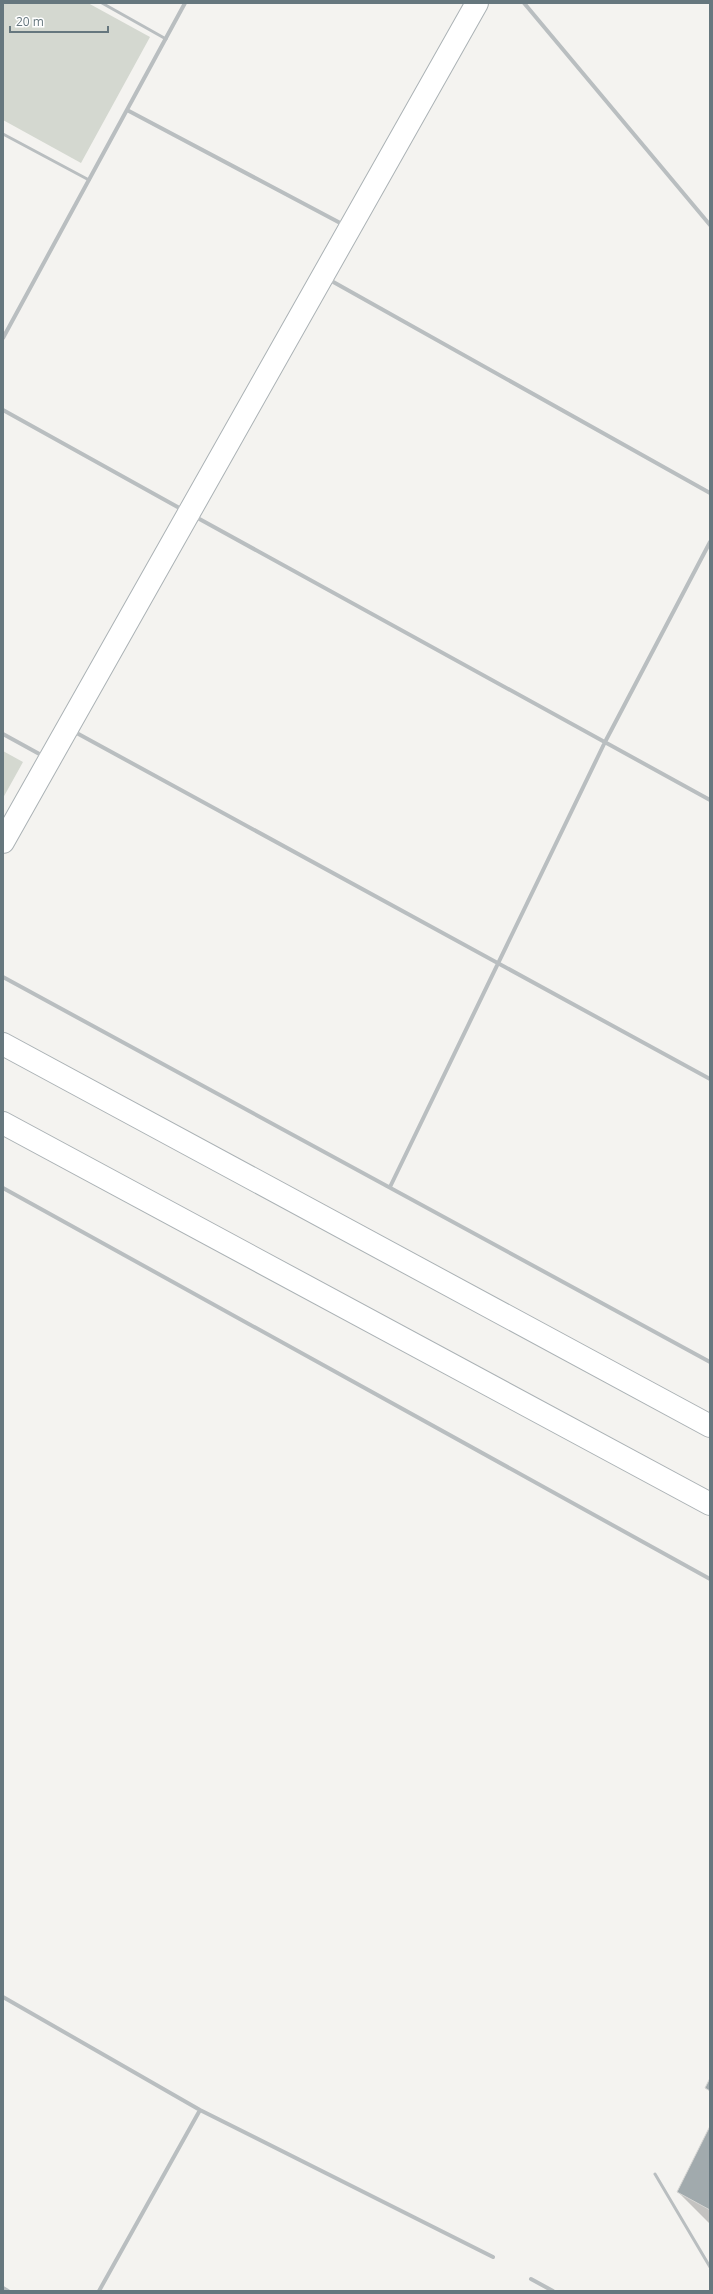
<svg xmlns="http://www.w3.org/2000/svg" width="713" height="2294" viewBox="0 0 713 2294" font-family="'Open Sans',sans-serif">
  <rect width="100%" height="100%" fill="#f4f3f0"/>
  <!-- green -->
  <path fill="#d4d8d0" d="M3 3H88L150 37 81 163 3 120Z
    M3 751 23 762 3 798Z"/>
  <!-- shadow -->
  <path fill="#0003" d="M710 2128V2224L678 2192Z"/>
  <!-- building -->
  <path fill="#a1aaad" stroke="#d5d5d3" d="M710 2078V2091L705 2088Z
    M710 2126V2210L677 2192Z"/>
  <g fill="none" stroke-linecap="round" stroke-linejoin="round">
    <defs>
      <path id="secondary" d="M3 842 477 3
        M3 1044 710 1426
        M3 1123 710 1504"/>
    </defs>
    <!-- secondary casing -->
    <use href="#secondary" stroke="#abb2b5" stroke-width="24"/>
    <!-- lane -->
    <path stroke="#b9bec0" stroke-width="3" d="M102 3 166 39
      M3 134 89 180
      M655 2174 710 2267"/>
    <!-- street -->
    <path stroke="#b9bec0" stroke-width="4" d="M524 3 710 225
      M127 110 344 225
      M328 279 710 493
      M3 338 185 3
      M3 410 183 510
      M194 516 710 800
      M73 731 710 1079
      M3 734 43 756
      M3 977 710 1362
      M390 1187 605 742 710 542
      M3 1188 710 1579
      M3 1997 200 2110 493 2257
      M531 2279 553 2291
      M3 2288 8 2291
      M99 2291 200 2110"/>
    <!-- secondary -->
    <use href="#secondary" stroke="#fff" stroke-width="22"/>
  </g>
  <!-- border -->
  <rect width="713" height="2294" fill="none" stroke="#66777e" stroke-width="8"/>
  <!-- scale -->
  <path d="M10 26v6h98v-6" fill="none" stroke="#66777e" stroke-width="2"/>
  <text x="16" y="26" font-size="12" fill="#66777e" stroke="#ffffff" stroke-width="3" paint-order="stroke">20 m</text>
</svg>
